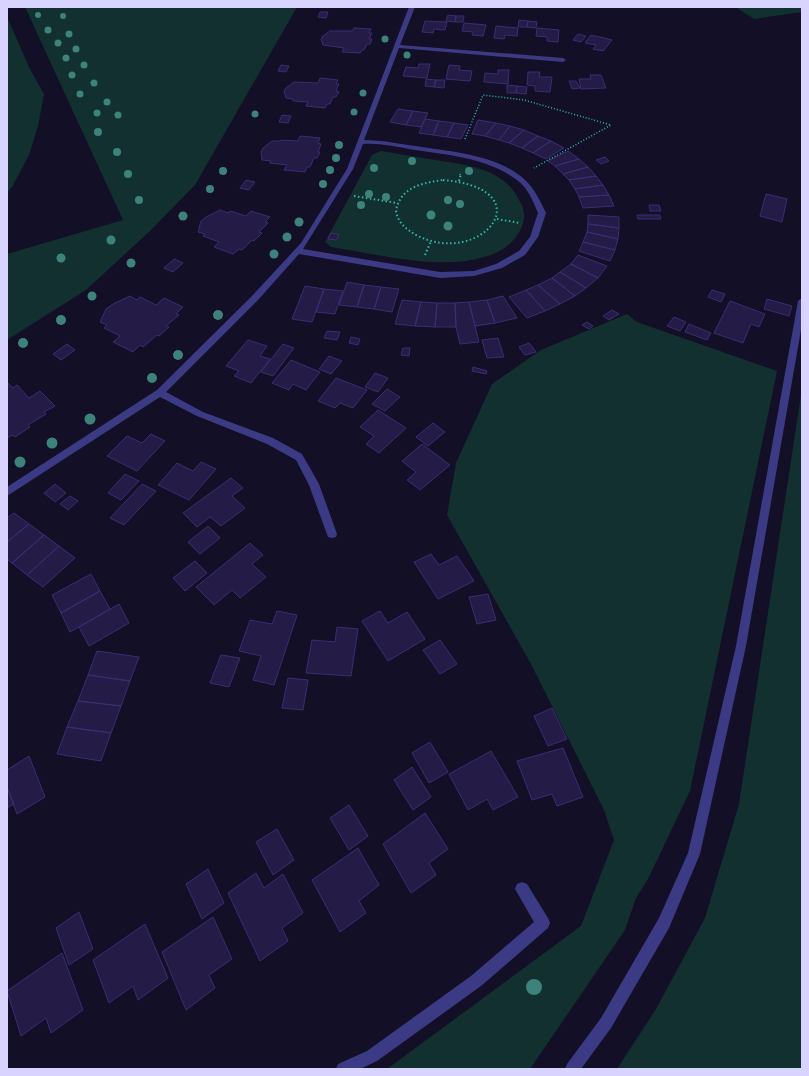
<svg xmlns="http://www.w3.org/2000/svg" width="809" height="1076" viewBox="0 0 809 1076" font-family="'Archivo Narrow',sans-serif">
  <rect width="100%" height="100%" fill="#130f26"/>
  <!-- green -->
  <path fill="#12302f" d="M25 7H297L195 185 150 231 86 290 7 340V254L123 220Z
    M735 7H802V12L754 19Z
    M7 17 30 69 44 94 38 126 29 155 12 187 7 193Z
    M381 151C399 154 417 157 435 160 466 165 504 168 519 200 524 208 526 216 522 226 516 242 501 253 484 257 437 271 378 254 331 247L325 242 372 155Z
    M627 314 637 322 777 371 690 791 648 879 636 898 625 930 530 1069H387L581 926 614 840 604 810 531 664 447 515 456 463 492 384 541 350Z
    M802 388V1069H617L656 1009 705 918 739 804Z"/>
  <!-- building -->
  <path fill="#241b47" stroke="#3b2d73" d="M320 12H328L326 18 318 17Z
    M448 15 456 16 455 22 446 21Z
    M456 16H464L463 22H455Z
    M519 20 528 21 527 27H518Z
    M425 21 447 22 445 30 434 29 433 33 422 32Z
    M528 21 537 22 536 28 527 27Z
    M464 23 486 25 483 36 472 35 473 32 462 31Z
    M496 26 518 28 517 36 505 35 504 39 494 38Z
    M354 28 371 29 369 33H372L369 39H372L370 44H367L364 50H362L360 53 342 52 344 48 323 45 321 39 323 36 330 31H352Z
    M537 28 559 30 558 42 547 41V37L536 36Z
    M578 34 586 36 581 42 573 40Z
    M591 35 612 40 603 51 593 49 596 45 585 43Z
    M419 64H430L427 78 403 76 406 67 418 68Z
    M281 65 289 66 286 72 278 71Z
    M449 65 460 66 459 70 472 71 470 81 446 79Z
    M498 70H509L508 84 484 82 485 73 498 74Z
    M528 72H540L539 77H552L550 92 535 91V86L527 85Z
    M590 75H601L606 88 581 89 579 79H591Z
    M320 78 338 80 336 84H339L336 91 339 92 336 97H333L330 104H327L325 108 306 106 308 102 293 101V99L286 98 284 91 286 88 294 82 318 83Z
    M426 79 436 80 434 87 425 86Z
    M436 80H445L444 88 434 87Z
    M569 81H576L580 88 572 89Z
    M507 85 517 86 516 93H507Z
    M517 86 527 87 526 94 516 93Z
    M398 109 413 111 406 125 390 122Z
    M413 111 428 113 421 127 406 125Z
    M282 115 291 116 288 123 279 122Z
    M425 119 439 121 433 135 419 133Z
    M478 120 496 123 485 136 472 134Z
    M439 121 454 123 447 137 433 135Z
    M454 123 468 125 461 139 447 137Z
    M496 123 510 126 499 140 485 136Z
    M510 126 524 130 509 143 499 140Z
    M524 130 538 136 522 148 509 143Z
    M300 136 320 138 318 143 321 144 318 152H320L317 158H314L310 167H307L305 172 284 170 287 165 270 163 271 161 262 160 261 152 263 148 272 141H280L281 140 298 141Z
    M538 136 551 141 533 153 522 148Z
    M551 141 564 148 546 159 533 153Z
    M568 151 579 159 555 166 548 161Z
    M605 157 609 161 601 164 596 160Z
    M579 159 588 167 563 174 555 166Z
    M588 167 596 176 569 180 563 174Z
    M596 176 603 185 575 189 569 180Z
    M246 180 255 182 249 190 240 188Z
    M603 185 609 195 579 197 575 189Z
    M766 194 787 199 782 222 760 216Z
    M609 195 614 206 583 208 579 197Z
    M649 205H659L661 211H650Z
    M220 210 228 213 230 211 246 216 251 211 270 217 265 222 268 223 259 232 262 233 254 241 252 240 242 250 239 249 233 254 214 247 219 242 203 236 205 234 198 232 201 221 206 217Z
    M588 215 619 217V228L588 224Z
    M637 215H660L661 219H638Z
    M588 224 619 228 618 239 587 232Z
    M587 232 618 239 615 250 583 242Z
    M331 233 339 235 336 240 328 239Z
    M583 242 615 250 610 261 579 251Z
    M578 255 607 266 598 278 571 264Z
    M174 259 183 263 173 272 164 268Z
    M571 264 598 278 586 288 560 272Z
    M560 272 586 288 575 296 552 278Z
    M552 278 575 296 560 304 538 285Z
    M347 282 364 285 357 307 339 305Z
    M364 285 381 287 374 309 357 307Z
    M538 285 560 304 545 311 526 290Z
    M305 286 324 289 312 322 292 319Z
    M381 287 399 289 392 312 374 309Z
    M324 289 343 291 335 314 316 312Z
    M526 290 545 311 527 318 509 297Z
    M712 290 725 294 721 302 708 297Z
    M130 296 137 300 140 297 156 305 164 298 183 307 176 314 179 315 166 326 169 327 159 336 157 335 143 347 140 345 133 352 113 342 120 336 104 328 107 325 100 322 106 309 113 304Z
    M503 296 517 318 495 323 487 300Z
    M767 299 792 306 789 316 764 309Z
    M402 300 421 302 415 326 395 324Z
    M487 300 495 323 475 326 469 302Z
    M730 301 765 314 759 327 751 324 743 343 714 333Z
    M421 302 437 303 435 327 415 326Z
    M469 302 479 342 460 344 456 327 455 303Z
    M437 303H455L456 327H435Z
    M612 310 619 314 609 320 603 316Z
    M674 317 686 322 680 331 667 326Z
    M587 322 593 326 589 329 582 325Z
    M689 324 711 333 707 340 685 332Z
    M327 331 340 332 337 340 324 338Z
    M351 337 360 339 358 345 349 343Z
    M498 338 504 357 487 358 482 340Z
    M248 340 267 346 260 356 270 359 251 383 234 376 239 371 226 366Z
    M529 343 536 352 525 355 519 347Z
    M67 344 75 350 61 360 53 354Z
    M283 344 294 348 273 376 261 372Z
    M403 348H410L409 356 401 355Z
    M329 356 342 361 331 374 319 369Z
    M291 360 320 372 306 390 293 384 289 390 272 383Z
    M473 367 487 371 486 374 472 371Z
    M375 373 388 378 378 392 365 387Z
    M336 378 367 390 353 408 340 403 335 408 318 401Z
    M7 382 13 388 17 385 29 398 40 391 55 406 44 412 46 414 28 425 30 427 15 437 13 435 7 438Z
    M387 389 400 397 385 411 372 404Z
    M378 410 406 428 379 453 366 444 374 436 360 427Z
    M433 423 445 432 428 446 416 437Z
    M151 434 165 441 137 471 107 456 127 436 142 443Z
    M422 444 450 465 420 490 407 480 416 472 402 461Z
    M201 462 216 469 189 500 158 485 177 463 193 471Z
    M125 474 139 481 121 500 108 493Z
    M231 478 243 488 232 496 245 508 221 526 210 517 197 527 183 513Z
    M55 484 66 493 55 502 44 493Z
    M142 484 156 491 124 525 110 518Z
    M70 496 78 501 68 510 60 504Z
    M14 513 29 524 7 542V518Z
    M29 524 44 535 12 563 7 559V542Z
    M208 526 220 538 200 554 188 542Z
    M44 535 59 546 27 575 12 563Z
    M250 543 263 555 252 564 266 577 240 598 232 590 214 605 196 587Z
    M59 546 75 558 43 587 27 575Z
    M431 554 439 565 457 556 474 581 438 599 414 562Z
    M195 561 207 573 185 591 173 578Z
    M91 574 100 591 61 613 52 595Z
    M100 591 110 609 70 632 61 613Z
    M488 594 496 620 477 624 469 597Z
    M119 604 129 623 89 646 79 627Z
    M277 611 297 615 274 685 253 680 261 656 239 651 250 620 272 624Z
    M380 611 388 623 407 612 425 639 388 661 362 621Z
    M337 627 358 629 351 676 306 673 312 640 335 642Z
    M440 640 457 664 440 674 423 650Z
    M97 651 139 657 130 681 88 675Z
    M221 655 240 658 229 687 210 683Z
    M88 675 130 681 121 706 78 701Z
    M288 678 308 680 303 710 282 708Z
    M78 701 121 706 111 733 67 727Z
    M552 708 567 739 548 746 534 716Z
    M67 727 111 733 101 761 57 754Z
    M430 742 448 772 429 783 412 753Z
    M563 748 583 797 557 806 552 794 532 800 517 761Z
    M491 751 518 797 493 810 487 799 468 810 449 774Z
    M29 756 45 797 17 814 7 787V770Z
    M412 767 431 797 413 810 394 780Z
    M7 787 14 804 7 808Z
    M349 805 368 836 349 850 330 818Z
    M425 813 448 849 429 863 436 875 411 893 383 844Z
    M277 829 294 860 273 875 256 842Z
    M358 848 379 885 359 901 366 913 340 932 312 880Z
    M208 869 224 903 202 919 186 884Z
    M256 873 264 888 283 874 303 913 282 928 288 941 260 961 228 893Z
    M79 912 93 949 69 965 56 928Z
    M213 917 232 959 209 975 215 988 186 1010 162 952Z
    M145 924 168 978 138 1000 133 986 109 1003 93 960Z
    M62 953 83 1010 51 1033 46 1018 21 1036 7 991Z"/>
  <g fill="none" stroke-linecap="round" stroke-linejoin="round">
    <!-- path-far1 -->
    <path stroke="#2fb8b0" stroke-width="1.5" stroke-dasharray="1 2" stroke-linecap="butt" d="M465 139 483 95 524 100 611 125 534 168
      M460 175 461 172"/>
    <!-- path -->
    <path stroke="#2fb8b0" stroke-width="2" stroke-dasharray="1.5 2.5" stroke-linecap="butt" d="M443 180C546 189 481 269 416 235 406 229 397 222 396 210 401 187 422 183 443 180Z
      M459 181 461 174
      M354 196 397 203
      M497 219 520 223
      M425 255 431 241"/>
    <!-- minor -->
    <path fill="#3d3a85" fill-rule="evenodd" d="M409 7H415L400 45 563 58 566 60 563 62 399 48 364 140C382 140 399 144 416 146 451 152 497 154 525 180 535 189 540 201 546 213L538 237 525 255 502 268 474 276 440 278 299 254 258 300 166 392 203 412 273 438 302 454 319 484 337 534 336 537 332 538 328 537 309 485 296 460 267 444 197 416 160 397 7 496V487L157 390 252 296 301 243 347 169ZM363 144C380 143 397 147 415 150 449 155 488 158 517 180 528 188 533 201 538 213L530 237 519 251 496 264 474 271 440 272 303 249 353 169Z
      M802 298V324L746 646 700 854 669 928 611 1028 581 1069H565L567 1064 601 1018 659 918 688 853 736 646 798 301Z
      M522 882 527 884 548 918 550 923 548 928 481 986 377 1061 360 1069H336L338 1064 367 1051 471 976 534 922 515 889 517 884Z"/>
  </g>
  <!-- trees -->
  <g fill="#3d827b">
    <circle cx="38" cy="15" r="3"/>
    <circle cx="63" cy="16" r="3"/>
    <circle cx="48" cy="30" r="3.5"/>
    <circle cx="69" cy="34" r="3.5"/>
    <circle cx="385" cy="39" r="3.5"/>
    <circle cx="58" cy="43" r="3.5"/>
    <circle cx="76" cy="49" r="3.5"/>
    <circle cx="407" cy="55" r="3.5"/>
    <circle cx="66" cy="58" r="3.5"/>
    <circle cx="84" cy="65" r="3.5"/>
    <circle cx="72" cy="75" r="3.5"/>
    <circle cx="94" cy="83" r="3.5"/>
    <circle cx="363" cy="93" r="3.5"/>
    <circle cx="80" cy="94" r="3.5"/>
    <circle cx="107" cy="102" r="3.5"/>
    <circle cx="354" cy="112" r="3.5"/>
    <circle cx="97" cy="113" r="3.5"/>
    <circle cx="255" cy="114" r="3.5"/>
    <circle cx="118" cy="115" r="3.5"/>
    <circle cx="98" cy="132" r="4"/>
    <circle cx="339" cy="145" r="4"/>
    <circle cx="117" cy="152" r="4"/>
    <circle cx="336" cy="158" r="4"/>
    <circle cx="412" cy="161" r="4"/>
    <circle cx="374" cy="168" r="4"/>
    <circle cx="330" cy="170" r="4"/>
    <circle cx="223" cy="171" r="4"/>
    <circle cx="469" cy="171" r="4"/>
    <circle cx="128" cy="174" r="4"/>
    <circle cx="323" cy="184" r="4"/>
    <circle cx="210" cy="189" r="4"/>
    <circle cx="369" cy="194" r="4"/>
    <circle cx="386" cy="197" r="4"/>
    <circle cx="139" cy="200" r="4"/>
    <circle cx="448" cy="200" r="4"/>
    <circle cx="460" cy="204" r="4"/>
    <circle cx="361" cy="205" r="4"/>
    <circle cx="431" cy="215" r="4.5"/>
    <circle cx="183" cy="216" r="4.5"/>
    <circle cx="299" cy="222" r="4.5"/>
    <circle cx="448" cy="226" r="4.5"/>
    <circle cx="287" cy="237" r="4.5"/>
    <circle cx="111" cy="240" r="4.5"/>
    <circle cx="274" cy="254" r="4.5"/>
    <circle cx="61" cy="258" r="4.5"/>
    <circle cx="131" cy="263" r="4.5"/>
    <circle cx="92" cy="296" r="4.5"/>
    <circle cx="218" cy="315" r="5"/>
    <circle cx="61" cy="320" r="5"/>
    <circle cx="23" cy="343" r="5"/>
    <circle cx="178" cy="355" r="5"/>
    <circle cx="152" cy="378" r="5"/>
    <circle cx="90" cy="419" r="5.5"/>
    <circle cx="52" cy="443" r="5.5"/>
    <circle cx="20" cy="462" r="5.5"/>
    <circle cx="534" cy="987" r="8"/>
  </g>
  <!-- border -->
  <rect width="809" height="1076" fill="none" stroke="#d9d4ff" stroke-width="16"/>
</svg>
